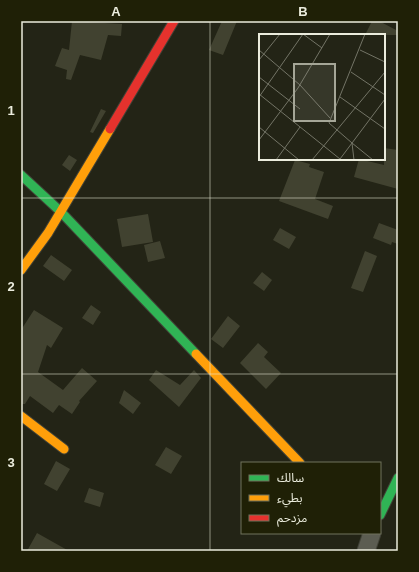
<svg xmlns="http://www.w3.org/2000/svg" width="419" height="572" viewBox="0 0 419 572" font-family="Arial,'Noto Sans Arabic',sans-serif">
  <rect width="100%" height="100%" fill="#232416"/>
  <!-- building -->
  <path fill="#414230" d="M72 21 122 24 121 36 108 35 101 60 80 55 71 80 66 79 67 70 55 66 62 48 69 50Z
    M222 21H237L223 55 209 50Z
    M372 21H379L398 31V35H365Z
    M101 109 106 111 93 133 90 132Z
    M384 148 398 150V189L354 177 359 159 384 165Z
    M69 155 77 160 70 171 62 165Z
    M295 160 310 164 309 167 324 172 315 199 333 206 328 219 279 201Z
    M148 214 153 242 122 247 117 219Z
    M379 223 398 230V244L392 242 391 245 373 238Z
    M280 228 296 237 289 249 273 240Z
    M160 241 165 258 148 262 144 245Z
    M365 251 377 256 363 292 351 288Z
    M51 255 72 270 64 281 43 266Z
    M262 272 272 280 264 291 253 283Z
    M91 305 101 312 93 325 82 318Z
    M34 310 63 328 51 348 47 345 38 372 63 390 82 368 97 381 79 401 80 402 72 414 59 405 53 413 30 396 25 404H21V330Z
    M228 316 240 326 223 348 211 339Z
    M258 343 268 352 264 357 281 373 266 389 240 363Z
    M156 370 180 385 194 370 201 378 179 407 149 380Z
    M124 390 141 403 133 414 119 403Z
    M166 447 182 456 171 474 155 465Z
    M56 461 70 469 57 491 44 484Z
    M89 488 104 493 100 507 84 502Z
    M37 533 69 551H27Z"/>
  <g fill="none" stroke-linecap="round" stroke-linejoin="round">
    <defs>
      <path id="street" d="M366 551 372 533"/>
      <path id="fast" d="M21 175 61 212 196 354
        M380 515 398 478"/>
      <path id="slow" d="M21 270 48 233 110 129
        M196 354 300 463
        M21 416 64 449"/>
      <path id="jam" d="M110 129 174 21"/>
    </defs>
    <!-- street casing -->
    <use href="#street" stroke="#414237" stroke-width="19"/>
    <!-- fast casing -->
    <use href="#fast" stroke="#414237" stroke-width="11"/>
    <!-- slow casing -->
    <use href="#slow" stroke="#414237" stroke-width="11"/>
    <!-- jam casing -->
    <use href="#jam" stroke="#414237" stroke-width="11"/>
    <!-- street -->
    <use href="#street" stroke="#5c5d52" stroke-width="17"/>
    <!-- fast -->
    <use href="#fast" stroke="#30b455" stroke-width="9"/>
    <!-- slow -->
    <use href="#slow" stroke="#ff9f0a" stroke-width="9"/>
    <!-- jam -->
    <use href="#jam" stroke="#e5322d" stroke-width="9"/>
  </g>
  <!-- grid -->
  <path fill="none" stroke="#ebecdd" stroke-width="1" stroke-opacity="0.55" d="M210 21V551M21 198H398M21 374H398"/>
  <!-- overview -->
  <g transform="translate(259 34)">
    <rect width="126" height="126" fill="#232416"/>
    <path fill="none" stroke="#737466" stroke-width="1" d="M44 0 63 14M0 16 41 51 71 84M101 16 126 28M0 26 21 0M92 38 126 61M0 43 41 75M0 60 81 125M0 63 44 0M81 63 126 95M0 93 40 126M0 106 39 54 71 0M93 109 114 126M81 125 126 65M17 126 41 93M53 126 126 38M95 126 93 109 70 89 106 0"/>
    <path fill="#a5a697" fill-opacity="0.15" stroke="#a5a697" stroke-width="2" d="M35 30H76V87H35Z"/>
    <rect width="126" height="126" fill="none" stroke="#ebecdd" stroke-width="2"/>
  </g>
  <!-- border -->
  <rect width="419" height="572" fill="none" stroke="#1f2006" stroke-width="44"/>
  <!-- legend -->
  <rect x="241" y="462" width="140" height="72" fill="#1f2006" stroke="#71725c"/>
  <rect x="249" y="475" width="20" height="6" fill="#30b455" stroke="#71725c"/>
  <text x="277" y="482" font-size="12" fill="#ebecdd">سالك</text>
  <rect x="249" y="495" width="20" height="6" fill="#ff9f0a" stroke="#71725c"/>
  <text x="277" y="502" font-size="12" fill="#ebecdd">بطيء</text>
  <rect x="249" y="515" width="20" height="6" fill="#e5322d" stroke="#71725c"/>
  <text x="277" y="522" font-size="12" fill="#ebecdd">مزدحم</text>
  <rect x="22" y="22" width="375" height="528" fill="none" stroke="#ebecdd" stroke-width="1.5"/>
  <g font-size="13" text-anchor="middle" font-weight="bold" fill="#ebecdd">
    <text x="116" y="16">A</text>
    <text x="303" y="16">B</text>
    <text x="11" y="115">1</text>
    <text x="11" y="291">2</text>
    <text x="11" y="467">3</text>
  </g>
</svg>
